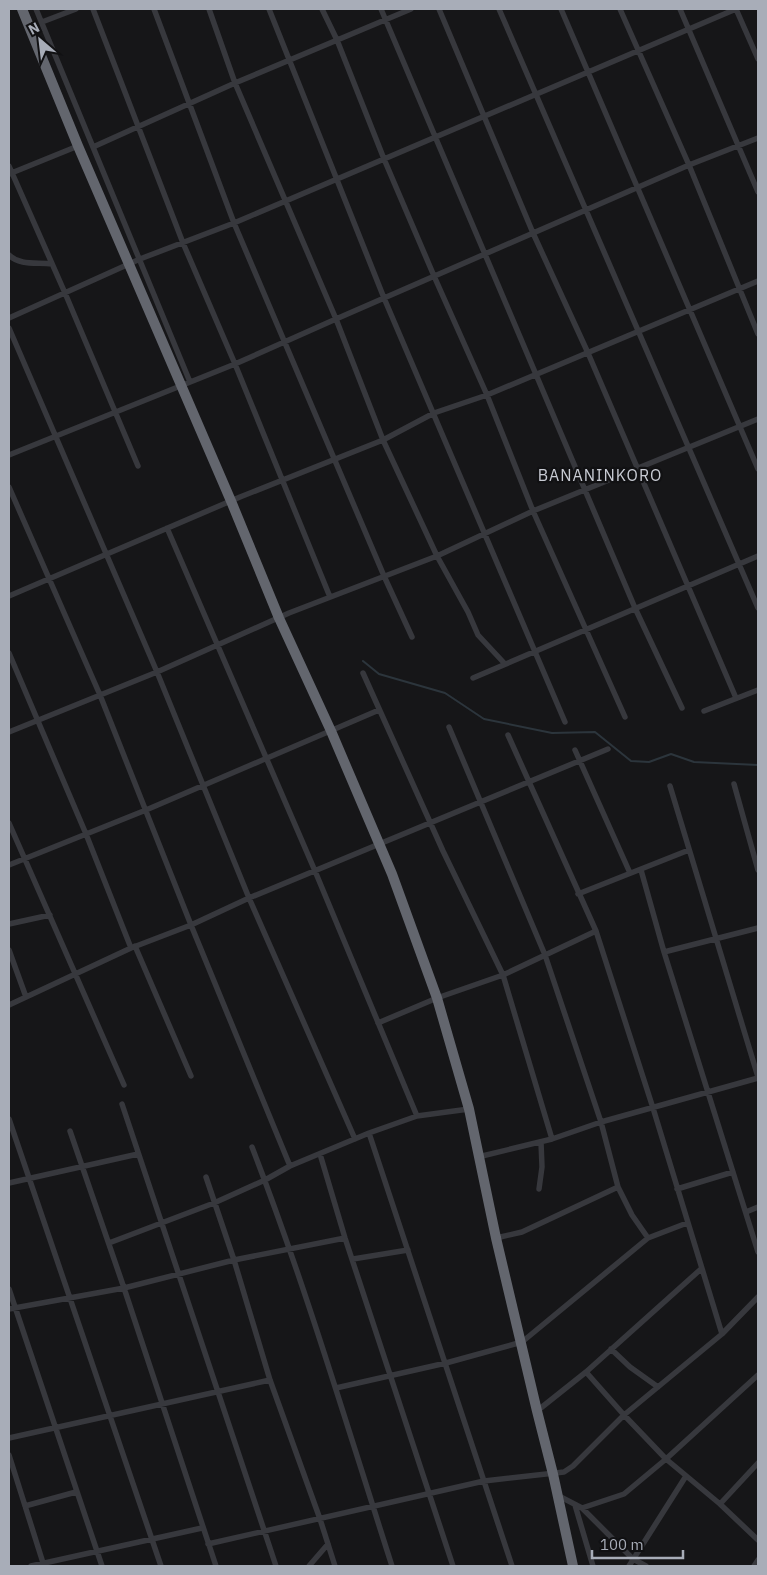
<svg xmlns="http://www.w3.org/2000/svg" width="767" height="1575" viewBox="0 0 767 1575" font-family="'IBM Plex Sans',sans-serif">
  <rect width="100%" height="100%" fill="#161618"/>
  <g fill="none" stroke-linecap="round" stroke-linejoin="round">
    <!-- stream -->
    <path stroke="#2c353c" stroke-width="2" d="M363 661 379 674 445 693 484 719 552 733 595 732 631 761 649 762 671 754 694 762 758 765"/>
    <!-- street -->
    <path stroke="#37383d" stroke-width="5.5" d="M36 9 190 382
      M93 9 183 243 235 364 330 597
      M154 9 234 223 384 576 412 637
      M209 9 235 83 336 319 383 440 437 556 468 612 478 635 505 664
      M269 9 384 298 565 722
      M322 9 337 40 384 159 434 276 487 395 533 511 625 717
      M381 9 635 608 682 708
      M439 9 533 233 588 353 736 698
      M499 9 758 608
      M561 9 758 469
      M620 9 689 165 758 334
      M680 9 758 192
      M42 22 76 9
      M93 147 235 83 411 9
      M9 166 65 293 138 466
      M9 174 78 146
      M9 255C20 266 37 262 52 264
      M9 318 140 259 234 223 736 9 758 59
      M9 328 157 672 249 898 355 1139
      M9 455 235 364 336 319 689 165 758 138
      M9 487 100 695 191 925 290 1166
      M167 528 315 871 417 1116
      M9 596 240 497 383 440 434 413 487 395 758 281
      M9 653 86 834 131 948
      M363 673 443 851 503 975 552 1139
      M473 678 758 556
      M704 711 758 690
      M449 727 545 955 601 1122 618 1187 632 1215 648 1238
      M9 732 157 672 289 613 437 556 533 511 758 419
      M508 735 596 931 653 1108 722 1334
      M575 750 630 873
      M734 784 758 870
      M670 786 758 1077
      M9 823 124 1085
      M9 865 146 810 379 710
      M641 870 664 952 758 1252
      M578 894 689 850
      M9 924 50 915
      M135 946 191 1076
      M9 950 26 997
      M664 952 758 928
      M9 1005 131 948 191 925 249 898 608 749
      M378 1023 437 998 503 975 596 931
      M122 1104 276 1566
      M9 1119 161 1566
      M70 1131 124 1288 216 1566
      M369 1133 512 1566
      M252 1147C305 1284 347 1426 392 1566
      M320 1154 345 1238 453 1566
      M478 1157 552 1139 601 1122 758 1078
      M206 1177 234 1260 270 1380 320 1519 335 1566
      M9 1183 138 1154
      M539 1189 542 1167 541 1142
      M677 1189 733 1172
      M746 1212 758 1207
      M496 1238 522 1232 618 1187
      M109 1243 214 1203 265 1180 290 1166 369 1133 417 1116 469 1109
      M353 1259 408 1250
      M9 1289 102 1566
      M9 1309 124 1288 234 1260 345 1238
      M611 1349 630 1367 658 1387
      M586 1372 624 1415 666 1459 720 1504 758 1540
      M336 1388 446 1363 522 1342 648 1238 687 1223
      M537 1411 586 1372 701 1269
      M9 1438 270 1380
      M9 1455 44 1566
      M557 1495 582 1508 633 1559 646 1566
      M720 1504 758 1463
      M575 1505 593 1566
      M25 1506 76 1492
      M582 1508 624 1494 666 1459 758 1375
      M208 1544 484 1481 564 1472 573 1466 624 1415 722 1334 758 1297
      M31 1566 202 1528
      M309 1566 328 1544
      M629 1566 686 1476
      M754 1566 758 1560"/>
    <!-- highway -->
    <path stroke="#63666e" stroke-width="10" d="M22 9 78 146 231 501 279 618 331 731 392 874 437 998 469 1109 496 1238 537 1411 553 1474 573 1566"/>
  </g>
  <g text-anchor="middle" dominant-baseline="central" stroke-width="4.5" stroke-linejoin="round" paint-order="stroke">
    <!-- quarter labels -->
    <g font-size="16" letter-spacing="1" fill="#c9ccd4" stroke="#111113">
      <text x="600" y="475">BANANINKORO</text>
    </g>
  </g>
  <!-- border -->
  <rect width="767" height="1575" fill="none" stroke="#a8adb8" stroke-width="20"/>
  <!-- north arrow -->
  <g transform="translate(40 40) rotate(332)" stroke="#111113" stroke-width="4" paint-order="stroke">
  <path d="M0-4L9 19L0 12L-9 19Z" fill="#a8adb8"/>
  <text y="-8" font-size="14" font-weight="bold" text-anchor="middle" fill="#a8adb8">N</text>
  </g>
  <!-- scale -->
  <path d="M592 1550v8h91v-8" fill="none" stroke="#a8adb8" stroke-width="2.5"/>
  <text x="600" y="1550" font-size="15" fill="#a8adb8" stroke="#111113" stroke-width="4" paint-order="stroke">100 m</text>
</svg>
